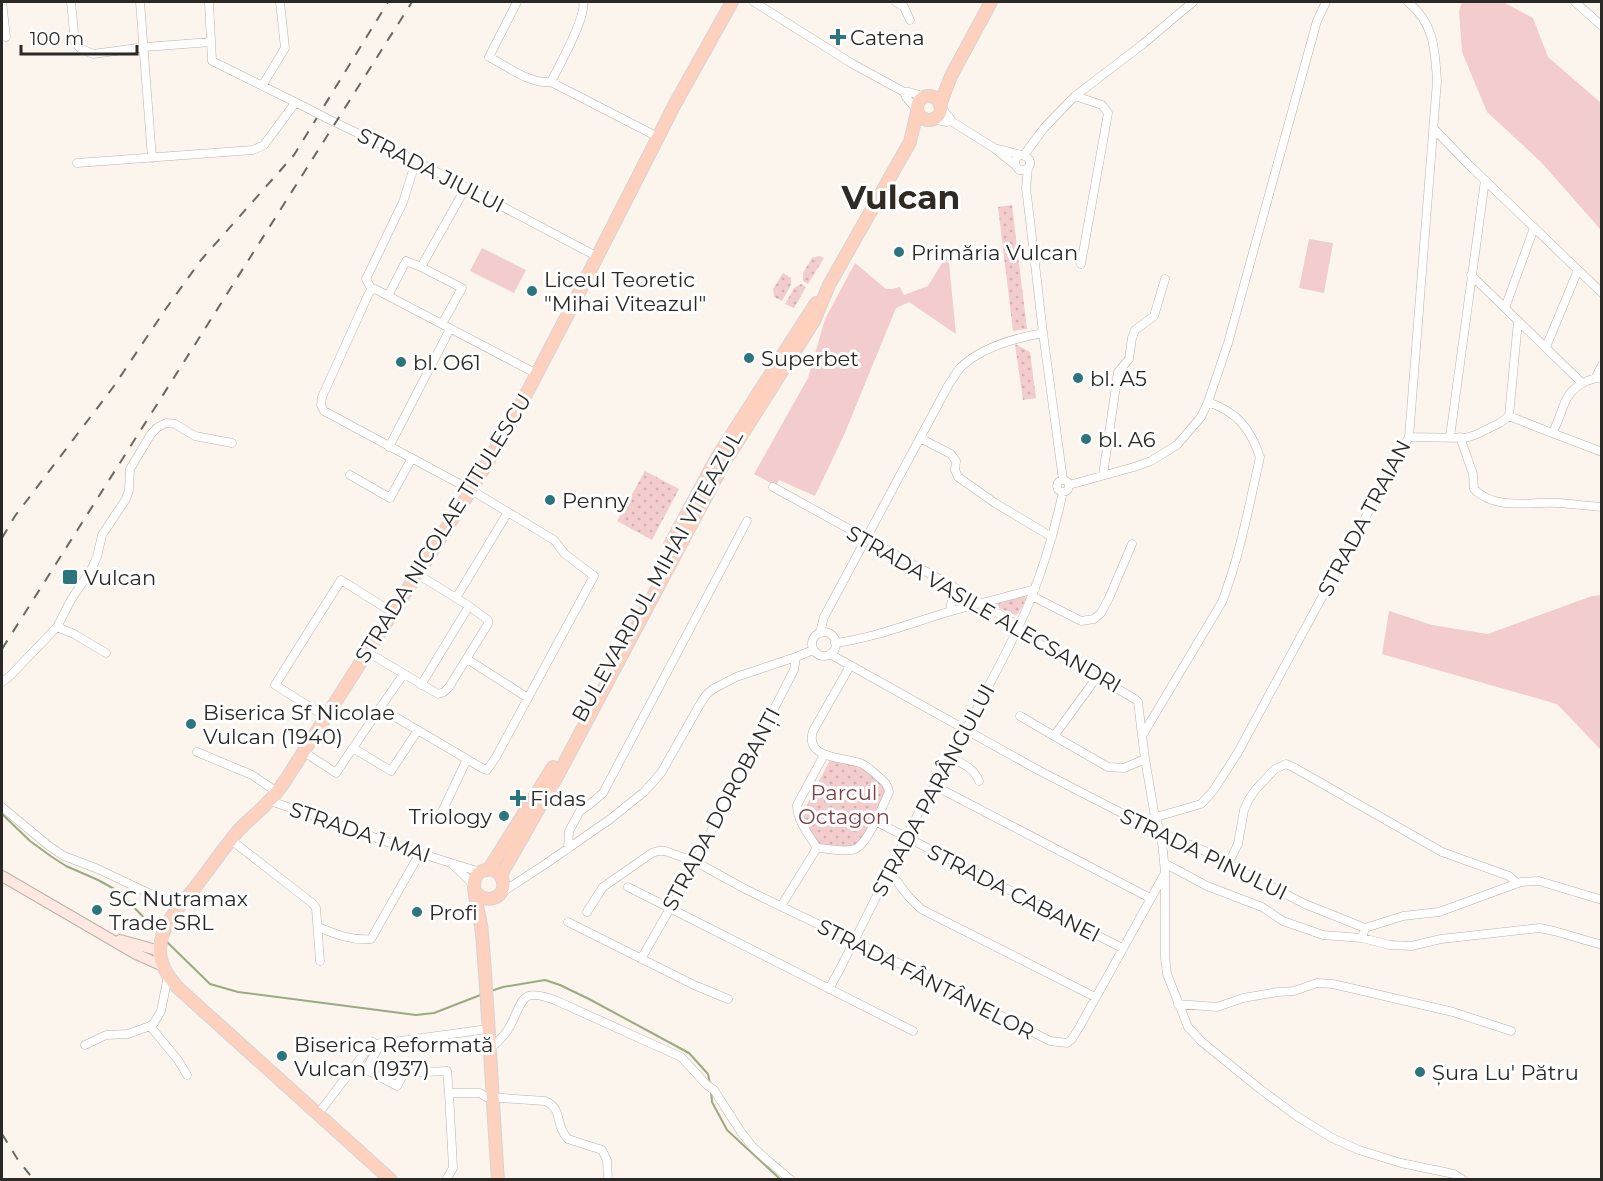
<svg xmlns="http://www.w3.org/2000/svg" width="1603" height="1181" viewBox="0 0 1603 1181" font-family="Montserrat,sans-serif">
  <defs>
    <pattern id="park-dots" width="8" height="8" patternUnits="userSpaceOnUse" patternTransform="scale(1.5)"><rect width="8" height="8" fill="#f3cccd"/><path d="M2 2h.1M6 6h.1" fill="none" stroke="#d0afb0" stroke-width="1.8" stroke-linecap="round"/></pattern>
  </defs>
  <rect width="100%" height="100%" fill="#fcf5ee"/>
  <!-- grass -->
  <path fill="#f3cccd" d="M1462 2H1503L1533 18 1548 57 1601 103V230L1541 162 1487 112 1462 52 1459 11Z
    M1309 239 1333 243 1324 293 1299 288Z
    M482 248 526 270 514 293 470 271Z
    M948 253 956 334 909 302 896 308 844 435 815 496 779 480 776 486 754 474 808 378 825 319 855 263 886 289H892L900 287 904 295 928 286Z
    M1601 595V750L1557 704 1382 654 1389 611 1432 625 1488 634 1592 596Z"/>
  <!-- park -->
  <path fill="url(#park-dots)" d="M1012 205 1027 329 1013 331 998 207Z
    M819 256 824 258 808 284 803 281V273L812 258Z
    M783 273 791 278V285L782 301 774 297 773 289Z
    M801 284 806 287 794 308 785 304 794 288Z
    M1015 344 1030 352 1036 398 1023 400Z
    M645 471 679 489 652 540 617 521Z
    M1023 596H1025L1026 599 1018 614 1015 615 997 607 999 603Z
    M830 760C853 765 875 768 886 791L861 841 851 848 821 845 817 841 801 816Z"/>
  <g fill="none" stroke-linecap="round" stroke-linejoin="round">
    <!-- stream -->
    <path stroke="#9aaa81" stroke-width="2" d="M2 814 30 841 52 857 66 866 98 880 118 891 159 933
      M165 940 210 984 238 992 416 1015 434 1013 483 994
      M491 991 503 987 545 980 560 985 589 999 689 1053 708 1074 710 1084
      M711 1090 712 1102 727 1130 781 1180"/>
    <defs>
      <path id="minor" d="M2 2 6 37
        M71 2 75 42 80 48 93 54 145 47 211 42
        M140 2 152 158
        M209 2 212 61 307 108
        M517 2 489 57C508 67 530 84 551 82L658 137
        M754 2 851 63 904 92H909L926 97
        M896 2 904 7 910 20
        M1575 2 1602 26
        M551 82C559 66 587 16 583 2
        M262 86 285 48 280 2
        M904 92 906 97 917 110
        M1075 96 1102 105 1108 113 1081 264
        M940 107 950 118 951 121 994 148 1015 165
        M326 118 416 161 598 257
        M933 119 947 122 951 121
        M1435 130 1468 164 1602 293
        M998 149C1004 151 1027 155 1029 159 1033 167 1025 171 1019 170L1015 165V160L1019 155
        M1024 155 1044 128 1075 96 1143 44 1193 2
        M77 163 253 150 264 145 295 103
        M1028 168 1026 188 1029 212 1043 333 1063 480
        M421 267 462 288 442 324
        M1471 275 1582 383
        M372 290 375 289 537 374
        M372 290 366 279 403 202 416 161
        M388 296 406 261 421 267 466 187
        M1505 308 1534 228
        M1546 347 1578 270
        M1596 377 1602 365
        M1509 416 1518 321
        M1552 433 1602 452
        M1409 437 1465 438 1475 435 1500 423 1509 416 1552 433C1565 412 1560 393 1587 381 1593 379 1596 377 1602 378
        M1450 437 1485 180
        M1460 437 1473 474 1474 489C1495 511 1531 501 1559 503 1573 504 1587 506 1602 507
        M920 438 951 454 956 461 955 470 958 477 995 503 1052 537
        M389 447 450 329
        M350 475 390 498 412 458
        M1103 475 1118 372 1129 359 1132 338 1135 330 1154 316 1165 279
        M1057 486a6 6 0 1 1 12 0a6 6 0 1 1-12 0Z
        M1069 485 1134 467 1151 461 1177 445 1201 417 1208 402 1228 343 1317 21 1326 2
        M773 487 954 587 1019 626 1023 634 1135 699 1138 702 1145 759 1155 817 1161 833 1165 871V957L1167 974 1188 1027 1202 1042 1260 1089 1298 1117 1332 1138 1359 1150 1401 1163 1454 1174 1463 1180
        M1032 596 1081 621 1094 619 1101 613 1109 598 1132 544
        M456 598 508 512
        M950 611 954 587
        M57 627 74 634 106 653
        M812 644a12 12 0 1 1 24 0a12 12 0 1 1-24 0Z
        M820 633 824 617 949 384C953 379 956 373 960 368 981 347 1015 338 1043 333
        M835 643C874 638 911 623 948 612 977 604 1006 597 1035 589
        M367 652 438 694 444 692 449 687 488 624V620L469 606 417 574
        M830 654 1038 770 1139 822 1161 833 1205 851 1254 878 1305 904 1365 928 1403 916 1439 912 1521 882 1539 881 1602 900
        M467 659 528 698
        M1097 677 1054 736 1108 767 1124 768 1145 759
        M2 682 10 676 57 627 71 600 92 568 97 557 102 535 126 499 129 490 130 469 151 434 158 427 166 423 175 424 195 436 232 443
        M421 685 469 606
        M380 708 403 675
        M1020 716 1054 736
        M326 717 275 685 341 580 392 612
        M1142 736 1222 602C1240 555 1249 506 1260 457 1250 428 1237 412 1208 402
        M353 748 391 771 418 730
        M197 752 252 775 277 792
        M304 752 336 773 380 708 482 768 487 770 496 757 594 576 565 554 554 540 471 490 324 411 321 405 322 397 369 293 372 290
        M951 758C963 764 974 768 979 781
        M935 786 1150 898
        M270 801C340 824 409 852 481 872
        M2 807 49 846 64 856 98 869 178 907
        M441 814 467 759
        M875 821 1122 948
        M1139 822 1201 804 1213 791 1237 754 1409 437 1437 81C1435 49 1434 23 1408 2
        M231 840 312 903 316 908 320 961
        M817 848C828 848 844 853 855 849 868 844 883 805 889 792 888 785 885 782 879 777 873 772 868 766 860 763 843 757 804 759 813 731L850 666
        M817 848C809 835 797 821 797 805L824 755
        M568 849 569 831 580 811 589 805 603 793 747 521
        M1164 863 1207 886 1262 907 1283 921 1323 935 1362 938
        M452 864 474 885
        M1228 864 1238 844 1244 810 1249 799 1256 789 1275 769 1286 764 1293 767 1442 852 1509 876 1517 883
        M889 871 908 896 921 909 1095 997
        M628 887 913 1031
        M501 893 544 865 609 820 644 792 661 773 699 706 706 695 713 689 736 677 796 657 813 650
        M781 906 817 848
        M587 912 603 887 652 853 658 851H665L696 862 745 889 911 969 1050 1041 1067 1043 1072 1039 1080 1026 1165 873
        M568 922 694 985 728 999
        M318 927C335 934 352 941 371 939L420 853
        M1365 928 1362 938 1390 945 1411 946 1441 939 1540 928 1554 931 1602 945
        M641 959 684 884 794 670 796 657
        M829 989 841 967 920 810C945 771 966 730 987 689 1003 659 1019 629 1031 598 1045 564 1055 528 1063 492
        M1178 1004 1217 1007 1243 998 1278 992 1294 991 1317 983 1333 984 1453 1012 1511 1031
        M150 1026 178 1060 187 1075
        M381 1043 368 1066 369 1071 397 1086 404 1073 447 1071 449 1093
        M85 1045 106 1035 128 1034 150 1026 154 1023 161 1011 168 976
        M371 1045 488 1029
        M490 1049C496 1043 505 1036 509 1028 524 1001 519 986 557 1001L681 1057 707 1085 714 1090 741 1132 752 1146 766 1159 791 1180
        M318 1114 373 1042
        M446 1180 453 1168 449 1093H480L486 1097 545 1101C564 1109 554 1125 568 1139L602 1150 607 1160 608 1180"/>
      <path id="secondary" d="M2 876 136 954 163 966
        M120 940 160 951"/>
      <path id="primary" d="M917 108a12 12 0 1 1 24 0a12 12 0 1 1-24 0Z
        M940 105 951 76 991 2
        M670 545 716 459 816 303
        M489 869 553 767
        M501 875 559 773 724 463 814 321 829 285 910 142 917 112
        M475 891C486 907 509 896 502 879 497 864 474 868 474 884 474 901 481 917 482 934 489 1016 492 1098 498 1180
        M391 1180 177 987C168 976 160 965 160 950 160 926 179 907 193 890 208 871 222 850 238 831 247 821 259 812 268 802 274 797 278 790 283 784L471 490 511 423 568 314 676 102 732 2"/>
    </defs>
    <!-- minor casing -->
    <use href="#minor" stroke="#b9b2ab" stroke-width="9"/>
    <!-- secondary casing -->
    <use href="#secondary" stroke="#b9b2ab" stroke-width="12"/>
    <!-- primary casing -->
    <use href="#primary" stroke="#d5d4d4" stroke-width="14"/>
    <!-- minor -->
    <use href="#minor" stroke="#fff" stroke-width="8"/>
    <!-- secondary -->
    <use href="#secondary" stroke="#ffe8df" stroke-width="10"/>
    <!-- primary -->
    <use href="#primary" stroke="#fed1be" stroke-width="12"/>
    <!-- rail -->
    <path stroke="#6a6763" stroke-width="2" stroke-dasharray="10 10" stroke-linecap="butt" d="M2 538 15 516 114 386 165 310 201 260 294 155 388 2
      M2 649 412 2
      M2 1134 18 1160 34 1180"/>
    <defs>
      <path id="minor-bridge" d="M307 108 326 118"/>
    </defs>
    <!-- minor-bridge casing -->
    <use href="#minor-bridge" stroke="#b9b2ab" stroke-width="9" stroke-linecap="butt"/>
    <!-- minor-bridge -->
    <use href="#minor-bridge" stroke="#fff" stroke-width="8"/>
  </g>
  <!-- markers -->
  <g fill="#2c757e" stroke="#fff" stroke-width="2">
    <path d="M835 28h6v6h6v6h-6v6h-6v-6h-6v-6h6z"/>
    <circle cx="899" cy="252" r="6"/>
    <circle cx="532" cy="291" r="6"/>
    <circle cx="749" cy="358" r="6"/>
    <circle cx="401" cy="362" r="6"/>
    <circle cx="1078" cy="378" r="6"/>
    <circle cx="1086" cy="439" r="6"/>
    <circle cx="550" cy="500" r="6"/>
    <rect x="62" y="569" width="16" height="16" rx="3"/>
    <circle cx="191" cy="724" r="6"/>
    <path d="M515 789h6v6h6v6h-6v6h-6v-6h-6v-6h6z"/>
    <circle cx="504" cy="816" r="6"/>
    <circle cx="97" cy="910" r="6"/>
    <circle cx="417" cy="912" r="6"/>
    <circle cx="282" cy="1056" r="6"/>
    <circle cx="1420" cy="1072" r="6"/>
  </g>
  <g text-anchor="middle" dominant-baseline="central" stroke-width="6" stroke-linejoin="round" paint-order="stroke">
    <!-- poi labels -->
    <g font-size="21" fill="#2b2926" stroke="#fff" text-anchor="start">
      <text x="850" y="37">Catena</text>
      <text x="911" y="252">Primăria Vulcan</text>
      <text x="544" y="279">Liceul Teoretic<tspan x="544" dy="24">"Mihai Viteazul"</tspan></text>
      <text x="761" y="358">Superbet</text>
      <text x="413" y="362">bl. O61</text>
      <text x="1090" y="378">bl. A5</text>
      <text x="1098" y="439">bl. A6</text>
      <text x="562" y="500">Penny</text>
      <text x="84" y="577">Vulcan</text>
      <text x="203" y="712">Biserica Sf Nicolae<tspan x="203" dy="24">Vulcan (1940)</tspan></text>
      <text x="530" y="798">Fidas</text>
      <text x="492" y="816" text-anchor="end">Triology</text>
      <text x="109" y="898">SC Nutramax<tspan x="109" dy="24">Trade SRL</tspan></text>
      <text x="429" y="912">Profi</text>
      <text x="294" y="1044">Biserica Reformată<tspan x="294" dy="24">Vulcan (1937)</tspan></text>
      <text x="1432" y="1072">Șura Lu' Pătru</text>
    </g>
    <!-- street labels -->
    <g font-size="21" fill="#2b2926" stroke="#fff">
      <text transform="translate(431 170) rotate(27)">STRADA JIULUI</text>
      <text transform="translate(1364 518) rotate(-62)">STRADA TRAIAN</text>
      <text transform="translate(443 528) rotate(-58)">STRADA NICOLAE TITULESCU</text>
      <text transform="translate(657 576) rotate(-61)">BULEVARDUL MIHAI VITEAZUL</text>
      <text transform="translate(984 609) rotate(30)">STRADA VASILE ALECSANDRI</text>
      <text transform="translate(933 790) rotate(-62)">STRADA PARÂNGULUI</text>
      <text transform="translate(721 809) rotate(-62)">STRADA DOROBANȚI</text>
      <text transform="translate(360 832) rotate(19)">STRADA 1 MAI</text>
      <text transform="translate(1204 854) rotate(26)">STRADA PINULUI</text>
      <text transform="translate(1014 893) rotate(27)">STRADA CABANEI</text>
      <text transform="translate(926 979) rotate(27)">STRADA FÂNTÂNELOR</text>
    </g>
    <!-- park labels -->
    <g font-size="21" fill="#824146" stroke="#fff">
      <text x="844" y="792">Parcul<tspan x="844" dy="24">Octagon</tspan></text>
    </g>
    <!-- town labels -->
    <g font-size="33" font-weight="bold" fill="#2f2a24" stroke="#fff">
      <text x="901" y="197">Vulcan</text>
    </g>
  </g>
  <!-- border -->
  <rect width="1603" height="1181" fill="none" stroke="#2b2926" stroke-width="6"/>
  <!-- scale -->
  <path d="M21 45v9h116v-9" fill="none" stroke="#2b2926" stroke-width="3"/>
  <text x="30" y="45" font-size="18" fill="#2b2926" stroke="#ffffff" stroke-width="4.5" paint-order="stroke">100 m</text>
</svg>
